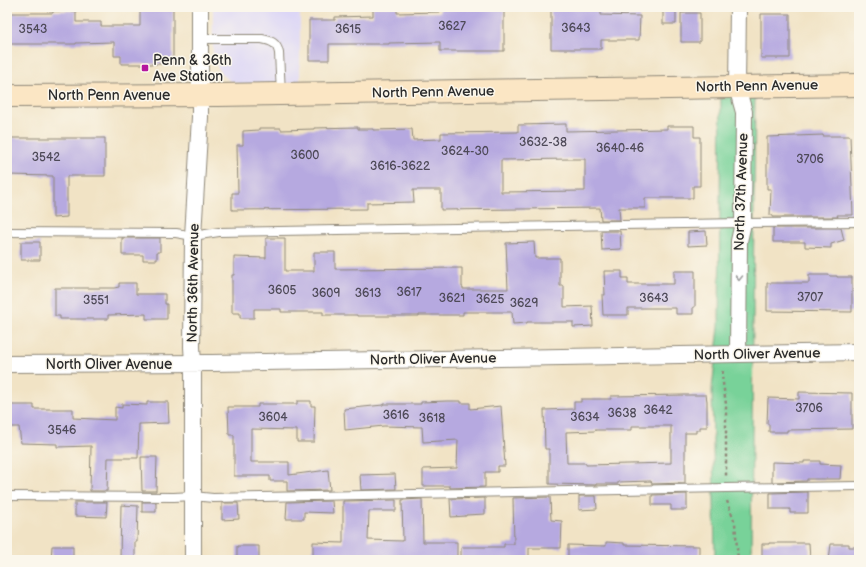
<svg xmlns="http://www.w3.org/2000/svg" width="866" height="567" viewBox="0 0 866 567" font-family="'Balsamiq Sans',sans-serif">
  <rect width="100%" height="100%" fill="#fbf7ec"/>
  <filter id="ink" filterUnits="userSpaceOnUse"><feTurbulence type="fractalNoise" baseFrequency=".025" numOctaves="2"/><feDisplacementMap in="SourceGraphic" scale="8" xChannelSelector="R" yChannelSelector="G"/><feConvolveMatrix kernelMatrix="1 2 1 2 8 2 1 2 1" color-interpolation-filters="sRGB"/></filter>
  <filter id="wash" filterUnits="userSpaceOnUse"><feTurbulence type="fractalNoise" baseFrequency=".012" numOctaves="4" result="noise"/><feDisplacementMap in="SourceGraphic" scale="16" xChannelSelector="R" yChannelSelector="G"/><feGaussianBlur stdDeviation="0.9" result="paint"/><feColorMatrix in="noise" values="0 0 0 0 0 0 0 0 0 0 0 0 0 0 0 0 0 1.4 0 .05"/><feComposite in="paint" operator="in"/></filter>
  <g filter="url(#wash)">
    <rect width="100%" height="100%" fill="#f1e3c5"/>
    <!-- built -->
    <path fill="#dcd6f6" d="M213 7H300V83L240 84 230 81 220 72 213 57Z"/>
    <!-- green -->
    <path fill="#78d299" stroke="#527e62" d="M755 86 751 560H715L712 388 719 327 721 87Z"/>
    <g id="blocks">
      <!-- building -->
      <path fill="#b6a9e0" fill-rule="evenodd" d="M140 7H173V64H121V56H114V42L76 43V44H7V13H53V11H76V22H101V26H140Z
        M373 7H397V13L440 12V7H504V51H440V42L389 43V44H329V60H309V20H335V17L373 16Z
        M551 7H601V15L640 16 639 40H601V49H551Z
        M663 7H676V24H663Z
        M681 13H700V42H681Z
        M761 14H790V58H761Z
        M566 124V131L667 129V126H694V137H700V186H693V198H645V208H619L620 220H601L600 208 441 210V190H413L414 202 367 203V209L232 210V193H238L237 145H243V131L259 130V128H281V130L314 129V128L358 127V129H373V130L412 129 413 140 441 139V133L518 132V125ZM571 159H585V191L501 192V160Z
        M823 135V136H850L853 215H837L838 217H773V215H770L771 189H767V137Z
        M7 138H105V176H67V217L53 218V176L7 175Z
        M773 228H841L844 240 831 244V248L805 247V242H773Z
        M601 231H620L621 249 602 250Z
        M706 231 707 245 688 246V232Z
        M122 238H160V252H157V260H143V255H122Z
        M266 238H285V271H314V252H335V269L462 268V287H463V289H508L506 243 534 242 535 258H560V286H564V307L592 306 593 326 573 327V322H527V323L513 324 512 312H463V315H419V316H357V315H323V312H281V309H254V318H240V313H232V275H234V257L266 258Z
        M21 242H40V260H21Z
        M604 271H622V278H628V284H674V271H695V307H693V314H676V308H628V315H603L602 295H605Z
        M809 275H829V276H837V277H852V312L767 311V283H809Z
        M119 283H136V294H165V304H167V319H146V314L108 315V319H60V316H55V288H114L119 287Z
        M799 392 852 393V429L787 430V432H769V424H767L768 398 799 399Z
        M684 395H706L707 401V427H700V430H696V433H685V483L652 484 651 481 618 482V484H596V485L549 484V449H545L544 410 574 409V402H581V399H611V396ZM632 426H671V463L586 465V463H567L566 432 595 431V430H632Z
        M297 401H311V406H315L314 442H297V430L251 429V462H289V475L328 470 330 490 287 491V481H270V476H234V435H229L228 407H258V404H297Z
        M447 401H461V403H470V409L501 406 505 466H498V472H485V487L450 488V486H423V469L457 468 458 440 423 442 422 427 384 426 345 430 344 409 383 405V404H421V402Z
        M147 402H168L169 423 139 424 138 458H108L107 491H90L91 446 57 447V444L21 443 19 427H7V405H34V409H73V418L115 420V407L122 408V404L147 405Z
        M141 457H157L156 491H142Z
        M804 461H820V464L841 465 840 479H807V481L772 482V462L804 463Z
        M395 474 396 489 361 490 360 475Z
        M808 492V513H790V509H770V493Z
        M687 494V510H671V505H652V495Z
        M579 496H596L597 509 579 510Z
        M550 497 551 520 562 521 561 548H529V560H461V547H504V544H514L513 498Z
        M485 498V514L466 515V516L451 517 450 499Z
        M422 499 423 542H457V560H313V542L343 543V501L396 500V511H369L368 540 403 541 402 500Z
        M332 501 333 513 304 512V519H286L287 502Z
        M75 502H107L106 517 75 516Z
        M142 502H156V512H142Z
        M222 503H238L239 519 222 520Z
        M121 505 138 506 137 542H135V560H120Z
        M606 542 624 543V545L699 546V560H568V545L606 546Z
        M769 543H809L810 560H762V544H769Z
        M831 544H849V547H859V560H829Z
        M52 546H73V560H51Z
        M237 546H259V560H237Z"/>
    </g>
  </g>
  <g filter="url(#ink)">
    <use href="#blocks" fill-opacity="0" stroke="#8e8778" stroke-width="1"/>
    <g fill="none" stroke-linecap="round" stroke-linejoin="round">
      <defs>
        <path id="service" d="M201 39H262C272 41 277 43 279 53L281 93
          M7 232 176 233 193 236 219 232 743 223 859 222
          M7 496 174 497 193 496 213 498 726 488 859 486"/>
        <path id="minor" d="M738 7 737 87 744 112 743 223 739 241 738 354
          M7 364 211 363 859 352
          M193 560V363L192 347 193 236 200 117V7"/>
        <path id="secondary" d="M7 96 218 95 859 85"/>
      </defs>
      <!-- service casing -->
      <use href="#service" stroke="#8e8778" stroke-width="10"/>
      <!-- minor casing -->
      <use href="#minor" stroke="#8e8778" stroke-width="18"/>
      <!-- secondary casing -->
      <use href="#secondary" stroke="#8e8778" stroke-width="24"/>
      <!-- path -->
      <path stroke="#8e8778" stroke-width="2.5" stroke-dasharray="3 3" stroke-linecap="butt" d="M723 371 722 376 726 404V476
        M727 501 735 523 738 560"/>
      <!-- service -->
      <use href="#service" stroke="#fff" stroke-width="8"/>
      <!-- minor -->
      <use href="#minor" stroke="#fff" stroke-width="16"/>
      <!-- secondary -->
      <use href="#secondary" stroke="#fbe6c4" stroke-width="22"/>
    </g>
    <!-- one-way arrows -->
    <defs><path id="oneway-chevron" d="M-2-3.5L2.5 0L-2 3.5" fill="none" stroke-width="1.6" stroke-linecap="round" stroke-linejoin="round"/></defs>
    <use stroke="#a0a0a0" href="#oneway-chevron" transform="translate(739 278) rotate(91)"/>
  </g>
  <!-- markers -->
  <rect fill="#b5179e" stroke="#fbf7ec" stroke-width="1.5" x="141" y="64" width="8" height="8" rx="2"/>
  <g text-anchor="middle" dominant-baseline="central" stroke-width="3" stroke-linejoin="round" paint-order="stroke">
    <!-- number labels -->
    <g font-size="12" fill="#4e4a58">
      <text x="452" y="26">3627</text>
      <text x="576" y="28">3643</text>
      <text x="33" y="29">3543</text>
      <text x="348" y="29">3615</text>
      <text x="543" y="142">3632-38</text>
      <text x="620" y="148">3640-46</text>
      <text x="465" y="151">3624-30</text>
      <text x="305" y="155">3600</text>
      <text x="46" y="157">3542</text>
      <text x="810" y="159">3706</text>
      <text x="400" y="166">3616-3622</text>
      <text x="282" y="290">3605</text>
      <text x="409" y="292">3617</text>
      <text x="326" y="293">3609</text>
      <text x="368" y="293">3613</text>
      <text x="810" y="297">3707</text>
      <text x="452" y="298">3621</text>
      <text x="654" y="298">3643</text>
      <text x="490" y="299">3625</text>
      <text x="96" y="300">3551</text>
      <text x="524" y="303">3629</text>
      <text x="809" y="408">3706</text>
      <text x="658" y="410">3642</text>
      <text x="622" y="413">3638</text>
      <text x="396" y="415">3616</text>
      <text x="273" y="417">3604</text>
      <text x="585" y="417">3634</text>
      <text x="432" y="418">3618</text>
      <text x="62" y="430">3546</text>
    </g>
    <!-- poi labels -->
    <g font-size="14" fill="#2b2b2b" stroke="#fbf7ec" text-anchor="start">
      <text x="153" y="60">Penn &amp; 36th<tspan x="153" dy="16">Ave Station</tspan></text>
    </g>
    <!-- street labels -->
    <g font-size="14" fill="#2b2b2b" stroke="#fbf7ec">
      <text transform="translate(757 86) rotate(-1)">North Penn Avenue</text>
      <text transform="translate(433 92) rotate(-1)">North Penn Avenue</text>
      <text x="109" y="95">North Penn Avenue</text>
      <text transform="translate(741 192) rotate(-88)">North 37th Avenue</text>
      <text transform="translate(193 283) rotate(-89)">North 36th Avenue</text>
      <text transform="translate(757 354) rotate(-1)">North Oliver Avenue</text>
      <text transform="translate(433 359) rotate(-1)">North Oliver Avenue</text>
      <text x="109" y="364">North Oliver Avenue</text>
    </g>
  </g>
  <!-- margin -->
  <rect width="866" height="567" fill="none" stroke="#fbf7ec" stroke-width="24"/>
</svg>
